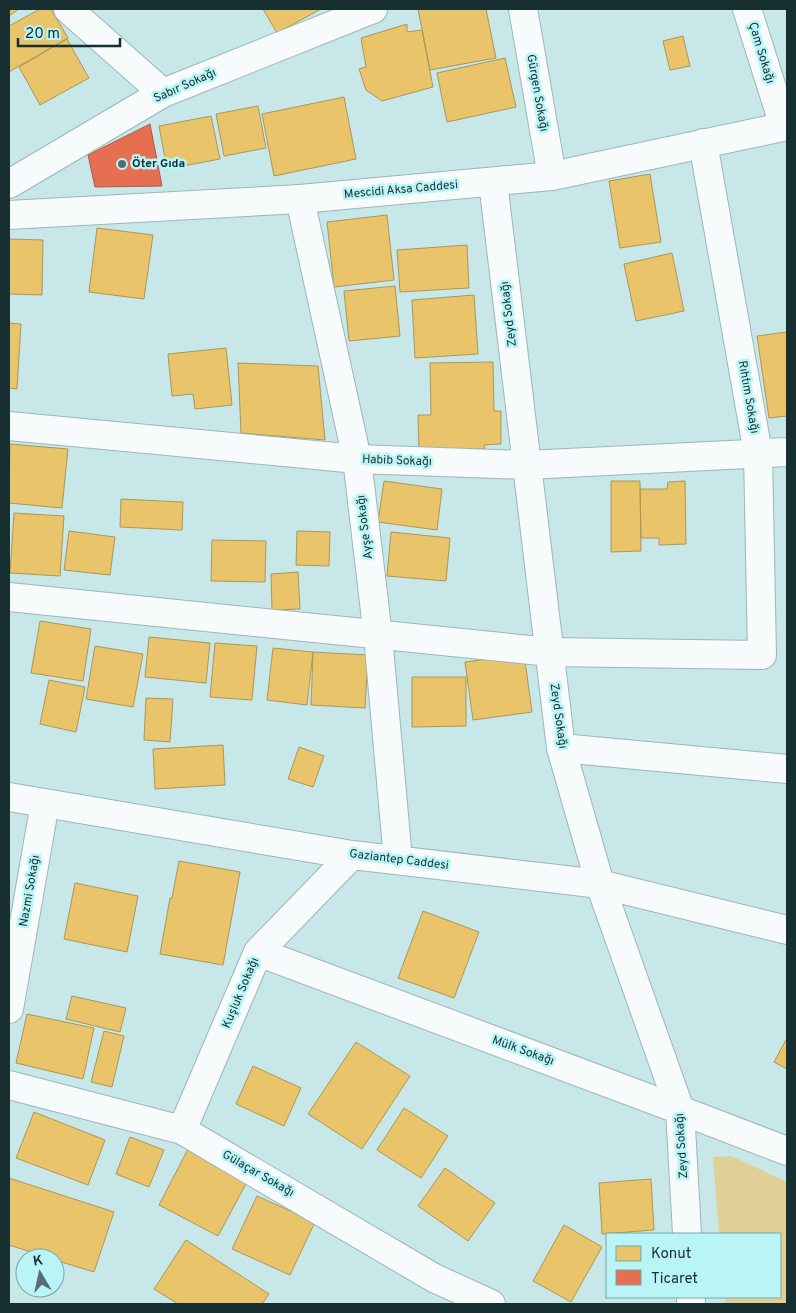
<svg xmlns="http://www.w3.org/2000/svg" width="796" height="1313" viewBox="0 0 796 1313" font-family="Overpass,sans-serif">
  <rect width="100%" height="100%" fill="#c7e7e9"/>
  <!-- green -->
  <path fill="#e0d096" d="M731 1156 787 1182V1304H725V1297H780V1234H719L713 1157Z"/>
  <!-- homes -->
  <path fill="#e9c46a" stroke="#aa9759" d="M9 9H19L9 16Z
    M40 9H51L68 38 9 72V26Z
    M263 9H321L277 33Z
    M418 9H486L496 58 430 70Z
    M407 24V32L422 30 433 87 382 101 366 90 359 69 366 67 361 38Z
    M683 36 690 66 670 70 663 41Z
    M67 39 89 78 40 105 19 67Z
    M505 58 516 107 447 122 437 73Z
    M344 97 356 159 274 176 262 114Z
    M258 106 266 148 224 156 216 114Z
    M211 116 220 159 167 169 159 126Z
    M650 174 661 242 620 248 609 181Z
    M387 215 394 280 334 287 327 222Z
    M97 228 153 235 144 299 89 292Z
    M9 239 43 240 42 295 9 294Z
    M467 245 469 288 400 292 397 250Z
    M672 253 684 311 636 321 624 264Z
    M395 286 400 336 349 341 344 291Z
    M474 295 478 354 415 358 412 300Z
    M9 323 21 324 17 389 9 388Z
    M787 332V416L769 418 757 336Z
    M226 348 232 405 195 409 193 394 172 396 168 354Z
    M493 362 494 411H501V444L484 445 485 449 419 450 418 415H431L430 363Z
    M238 363 318 366 325 440 241 433Z
    M10 444 68 449 62 508 9 503Z
    M384 481 442 489 437 530 378 522Z
    M611 481H640L641 551 611 552Z
    M685 481 686 544 659 545V538H641L640 489H667L668 482Z
    M121 499 183 502 182 530 120 527Z
    M14 513 64 516 60 576 10 573Z
    M69 531 115 537 110 575 64 570Z
    M297 531 330 532 329 566 296 565Z
    M391 532 450 538 446 581 387 576Z
    M212 540 266 541 265 582 211 581Z
    M298 572 300 609 272 610 271 574Z
    M40 621 91 629 83 681 31 673Z
    M149 637 210 643 206 683 145 677Z
    M215 643 257 646 252 700 210 697Z
    M95 646 143 654 133 707 86 699Z
    M273 648 313 652 307 705 267 700Z
    M313 652 368 655 365 708 311 705Z
    M524 654 532 712 473 720 465 662Z
    M412 677H466V726L412 727Z
    M49 680 85 687 76 732 40 724Z
    M146 698 173 699 170 742 144 740Z
    M223 745 225 785 155 789 153 749Z
    M299 747 324 756 313 787 288 779Z
    M179 861 240 872 223 965 160 954 170 898H172Z
    M75 883 138 896 127 952 64 939Z
    M423 911 479 932 454 998 398 978Z
    M72 996 126 1008 120 1032 66 1019Z
    M27 1014 94 1028 83 1079 16 1063Z
    M104 1031 124 1036 112 1087 91 1082Z
    M787 1038V1069L774 1062Z
    M356 1042 410 1076 362 1149 308 1114Z
    M253 1066 301 1088 284 1126 236 1104Z
    M404 1108 448 1136 421 1178 377 1150Z
    M34 1112 105 1140 88 1185 16 1158Z
    M130 1137 164 1150 149 1187 116 1174Z
    M188 1149 248 1180 218 1236 159 1205Z
    M445 1168 495 1203 468 1241 418 1206Z
    M9 1178 114 1212 94 1272 55 1260V1258H50L9 1245Z
    M651 1179 654 1230 602 1234 599 1183Z
    M257 1196 315 1222 290 1275 232 1249Z
    M564 1225 602 1247 571 1302 533 1281Z
    M186 1240 269 1294 262 1304H178L154 1289Z"/>
  <!-- shops -->
  <path fill="#e76f51" stroke="#a95c47" d="M150 124 162 186 95 187 88 155Z"/>
  <g fill="none" stroke-linecap="round" stroke-linejoin="round">
    <defs>
      <path id="street" d="M68 9 163 93
        M523 9 552 176
        M747 9 784 126
        M493 182 561 748 600 884 680 1110 687 1234
        M9 184 163 93 373 9
        M300 199 357 459 378 636 398 860
        M9 426 357 459 527 465 787 452
        M9 597 550 652 762 655 758 453 703 143
        M561 748 787 769
        M9 797 352 855 600 884 787 930
        M258 952 680 1110 787 1151
        M9 1009 45 803
        M9 1085 182 1130 434 1278 491 1304
        M182 1130 258 952 352 855
        M691 1297V1304"/>
      <path id="secondary" d="M9 215 300 199 552 176 787 126"/>
    </defs>
    <!-- street casing -->
    <use href="#street" stroke="#9db6b8" stroke-width="30"/>
    <!-- secondary casing -->
    <use href="#secondary" stroke="#9db6b8" stroke-width="30"/>
    <!-- street -->
    <use href="#street" stroke="#f7fbfc" stroke-width="28"/>
    <!-- secondary -->
    <use href="#secondary" stroke="#f7fbfc" stroke-width="28"/>
  </g>
  <!-- markers -->
  <circle fill="#556f71" stroke="#b9f4f7" stroke-width="2" cx="122" cy="164" r="5"/>
  <g text-anchor="middle" dominant-baseline="central" stroke-width="5" stroke-linejoin="round" paint-order="stroke">
    <!-- street labels -->
    <g font-size="12" fill="#172f31" stroke="#b9f4f7">
      <text transform="translate(761 53) rotate(73)">Çam Sokağı</text>
      <text transform="translate(185 86) rotate(-24)">Sabır Sokağı</text>
      <text transform="translate(537 93) rotate(80)">Gürgen Sokağı</text>
      <text transform="translate(401 190) rotate(-5)">Mescidi Aksa Caddesi</text>
      <text transform="translate(509 314) rotate(-97)">Zeyd Sokağı</text>
      <text transform="translate(748 397) rotate(80)">Rıhtım Sokağı</text>
      <text transform="translate(397 461) rotate(2)">Habib Sokağı</text>
      <text transform="translate(365 527) rotate(-97)">Ayşe Sokağı</text>
      <text transform="translate(558 716) rotate(82)">Zeyd Sokağı</text>
      <text transform="translate(399 860) rotate(7)">Gaziantep Caddesi</text>
      <text transform="translate(30 891) rotate(-80)">Nazmi Sokağı</text>
      <text transform="translate(241 993) rotate(-67)">Kuşluk Sokağı</text>
      <text transform="translate(523 1051) rotate(20)">Mülk Sokağı</text>
      <text transform="translate(682 1146) rotate(-94)">Zeyd Sokağı</text>
      <text transform="translate(258 1174) rotate(30)">Gülaçar Sokağı</text>
    </g>
    <!-- poi labels -->
    <g font-size="12" font-weight="bold" fill="#172f31" stroke="#b9f4f7" text-anchor="start">
      <text x="132" y="164">Öter Gıda</text>
    </g>
  </g>
  <!-- border -->
  <rect width="796" height="1313" fill="none" stroke="#172f31" stroke-width="20"/>
  <!-- legend -->
  <rect x="606" y="1233" width="175" height="65" fill="#b9f4f7" stroke="#78a5a8"/>
  <rect x="616" y="1246" width="25" height="15" fill="#e9c46a" stroke="#78a5a8"/>
  <text x="651" y="1258" font-size="15" fill="#172f31">Konut</text>
  <rect x="616" y="1270" width="25" height="15" fill="#e76f51" stroke="#78a5a8"/>
  <text x="651" y="1283" font-size="15" fill="#172f31">Ticaret</text>
  <!-- north arrow -->
  <g transform="translate(40 1273) rotate(351)"><circle r="24" fill="#b9f4f7" stroke="#78a5a8"/>
  <path d="M0-4L9 19L0 12L-9 19Z" fill="#556f71"/>
  <text y="-8" font-size="14" font-weight="bold" text-anchor="middle" fill="#172f31">K</text>
  </g>
  <!-- scale -->
  <path d="M18 38v8h102v-8" fill="none" stroke="#172f31" stroke-width="2.5"/>
  <text x="25" y="38" font-size="15" fill="#172f31" stroke="#b9f4f7" stroke-width="4" paint-order="stroke">20 m</text>
</svg>
